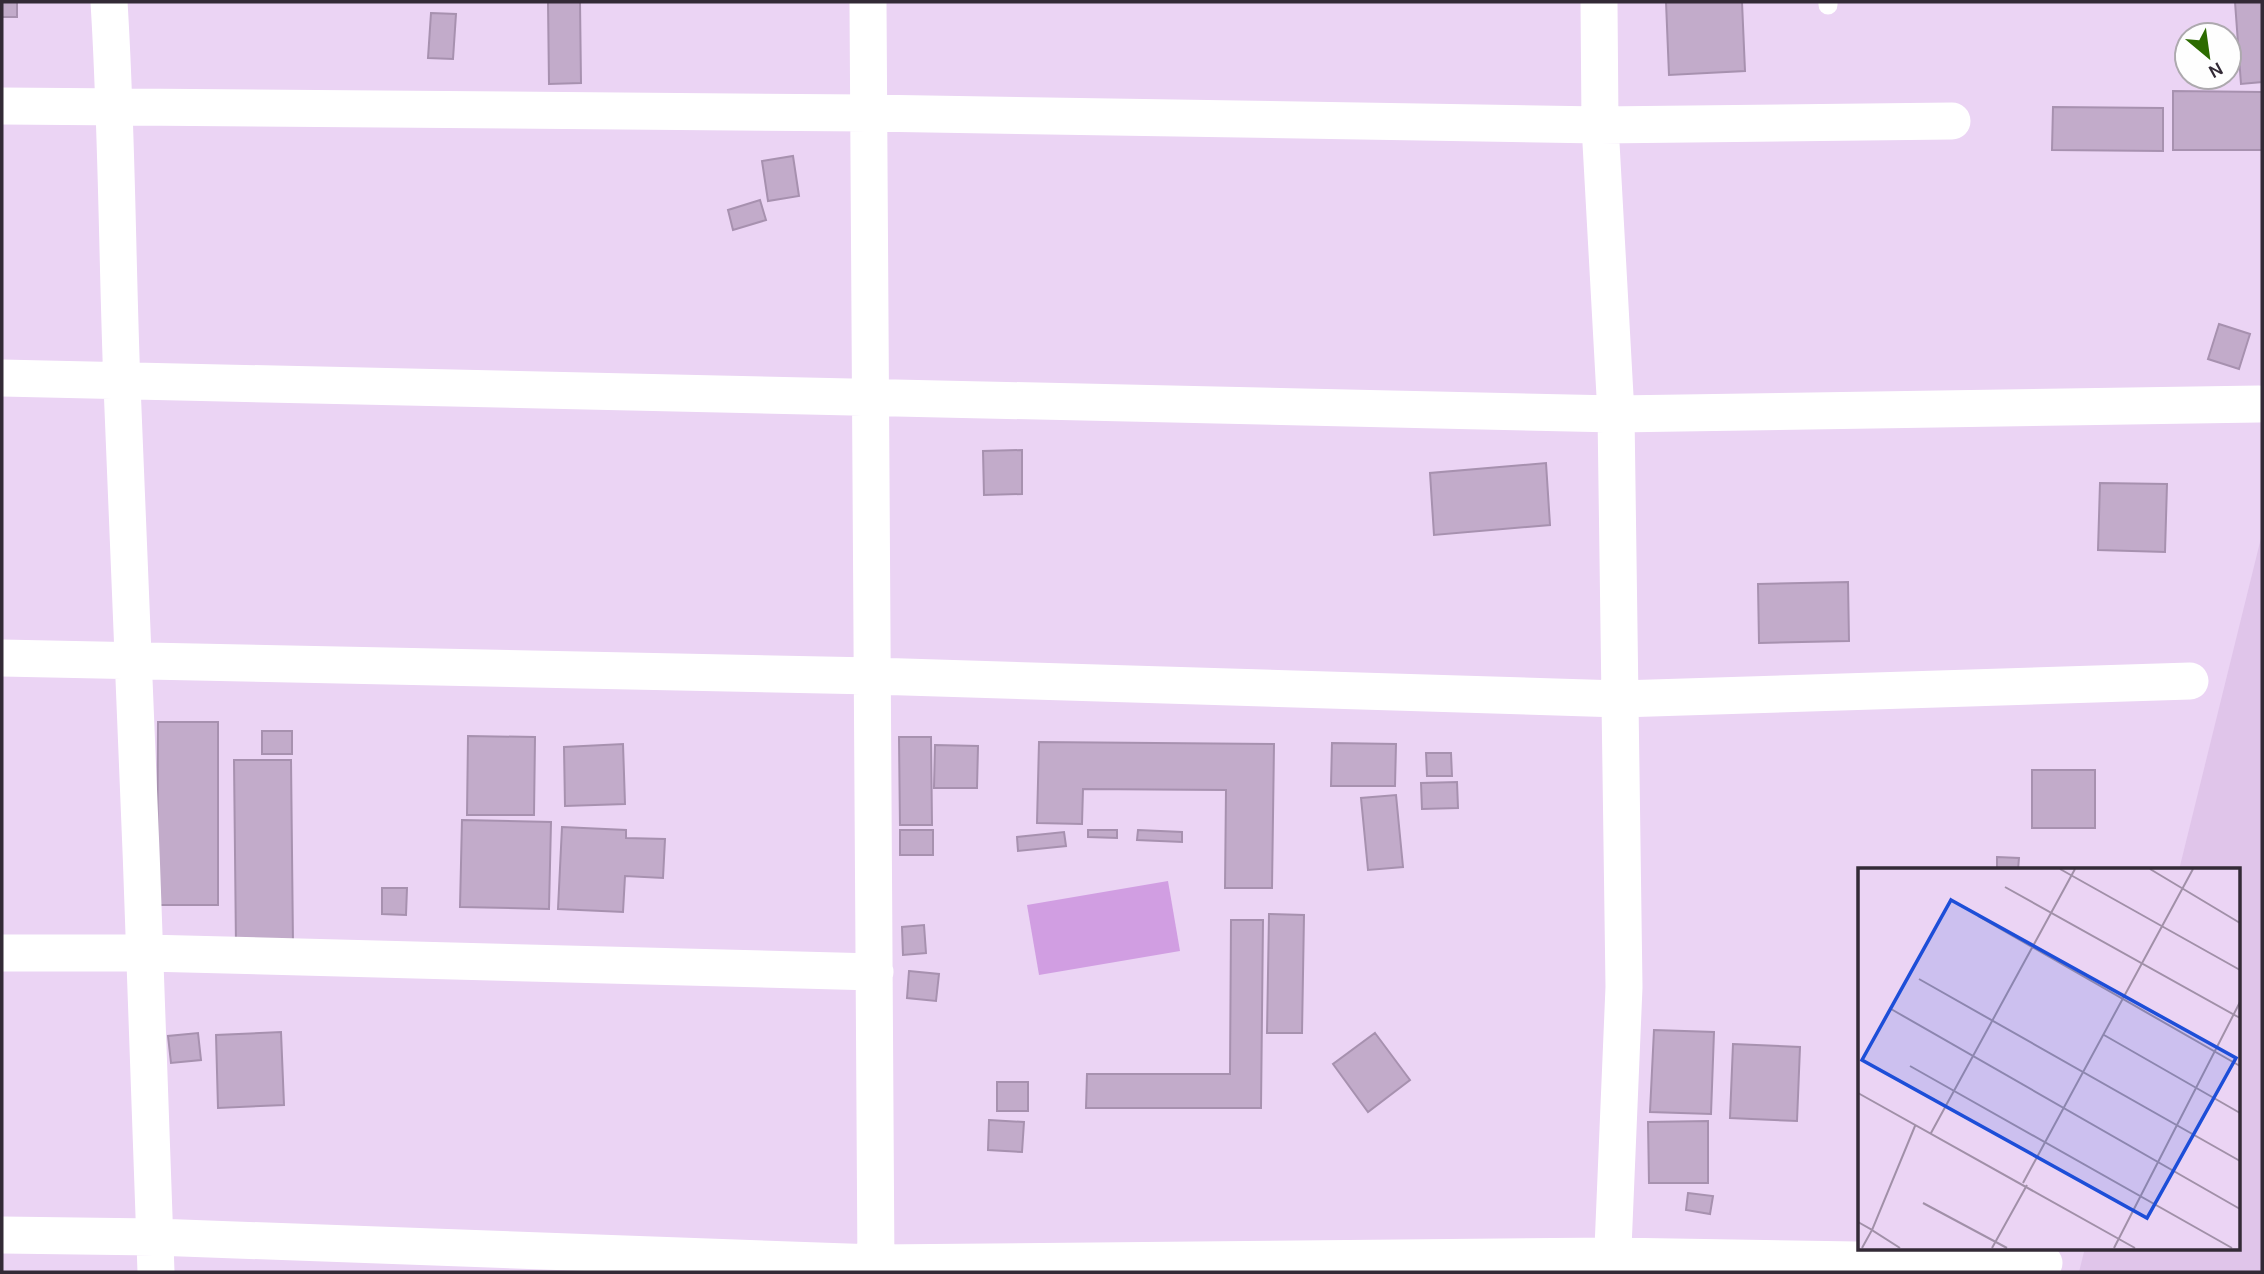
<svg xmlns="http://www.w3.org/2000/svg" width="2264" height="1274" viewBox="0 0 2264 1274" font-family="Karla,sans-serif">
  <rect width="100%" height="100%" fill="#ebd4f4"/>
  <!-- built -->
  <path fill="#e0c5ea" d="M2262 534V1272H2079L2085 1248H2238V870H2179Z"/>
  <!-- green -->
  <path fill="#d19ee2" d="M1168 881 1180 951 1039 975 1027 905Z"/>
  <!-- building -->
  <path fill="#c2abca" stroke="#a791af" stroke-width="2" d="M2 2H17V17H2Z
    M548 2H580L581 83 549 84Z
    M1666 2H1742L1745 71 1669 75Z
    M2235 2H2262V82L2241 84Z
    M431 13 456 14 453 59 428 58Z
    M2173 91 2262 92V150H2173Z
    M2053 107 2163 108V151L2052 150Z
    M793 156 799 196 768 201 762 161Z
    M760 200 766 220 733 230 728 210Z
    M2219 324 2250 334 2239 369 2208 359Z
    M1022 450V494L984 495 983 451Z
    M1546 463 1550 525 1434 535 1430 473Z
    M2100 483 2167 484 2165 552 2098 550Z
    M1848 582 1849 641 1759 643 1758 584Z
    M158 722H218V905H157Z
    M262 731H292V754H262Z
    M468 736 535 737 534 815H467Z
    M899 737H931L932 825H900Z
    M1039 742 1274 744 1272 888H1225L1226 790 1083 789 1082 824 1037 823Z
    M1332 743 1396 744 1395 786H1331Z
    M623 744 625 804 565 806 564 747Z
    M935 745 978 746 977 788H934Z
    M1426 753H1451L1452 776H1427Z
    M234 760H291L293 945 236 946Z
    M2032 770H2095V828H2032Z
    M1457 782 1458 808 1422 809 1421 783Z
    M1396 795 1403 867 1368 870 1361 798Z
    M462 820 551 822 549 909 460 907Z
    M562 827 626 830V838L665 839 663 878 625 876 623 912 558 909Z
    M900 830H933V855H900Z
    M1088 830H1117V838L1088 837Z
    M1138 830 1182 832V842L1137 840Z
    M1064 832 1066 846 1018 851 1017 837Z
    M1997 857 2019 858 2018 870H1997Z
    M382 888H407L406 915 382 914Z
    M1269 914 1304 915 1302 1033H1267Z
    M1231 920H1263L1261 1108H1086L1087 1074H1230Z
    M924 925 926 953 903 955 902 927Z
    M909 971 939 974 936 1001 907 998Z
    M1654 1030 1714 1032 1711 1114 1650 1112Z
    M281 1032 284 1105 218 1108 216 1035Z
    M198 1033 201 1060 171 1063 168 1036Z
    M1375 1033 1410 1080 1368 1112 1333 1064Z
    M1733 1044 1800 1047 1797 1121 1730 1118Z
    M997 1082H1028V1111H997Z
    M989 1120 1024 1122 1022 1152 988 1150Z
    M1708 1121V1183H1649L1648 1122Z
    M1688 1193 1713 1196 1710 1214 1686 1210Z"/>
  <g fill="none" stroke-linecap="round" stroke-linejoin="round">
    <!-- lane -->
    <path stroke="#fff" stroke-width="19" d="M1828 5V2"/>
    <!-- street -->
    <path stroke="#fff" stroke-width="37" d="M109 2C117 129 117 257 122 385 134 681 147 976 156 1272
      M868 2 876 1272
      M1599 2 1600 125 1616 414 1624 987 1612 1272
      M2 106 869 113 1600 125 1952 121
      M2 378 1616 414 2259 404
      M2 658 873 676 1620 699 2190 681
      M2 953H146L875 972
      M2 1235 155 1237 876 1263 1613 1256 2044 1263"/>
  </g>
  <!-- overview -->
  <g transform="translate(1858 868)">
    <rect width="382" height="382" fill="#ebd4f4"/>
    <path fill="none" stroke="#a190a8" stroke-width="2" d="M202 1 382 102M292 1 382 55M147 19 382 150M120 48 382 198M61 111 382 293M33 141 382 341M246 167 382 245M52 198 374 380M0 225 277 380M73 265 217 1M165 315 335 1M65 335 149 380M0 354 14 362 4 380M42 380 14 362 57 258M134 380 169 317M256 380 382 134"/>
    <path fill="#1d4ed8" fill-opacity="0.15" stroke="#1d4ed8" stroke-width="3.5" d="M93 32 378 190 289 350 4 192Z"/>
    <rect width="382" height="382" fill="none" stroke="#332a36" stroke-width="3.5"/>
  </g>
  <!-- border -->
  <rect width="2264" height="1274" fill="none" stroke="#332a36" stroke-width="7"/>
  <!-- north arrow -->
  <g transform="translate(2208 56) rotate(151)"><circle r="33" fill="#fefefe" stroke="#ada9ae" stroke-width="2"/>
  <path d="M0-5L12 26L0 18L-12 26Z" fill="#2c6b00"/>
  <text y="-10" font-size="19" font-weight="bold" text-anchor="middle" fill="#332a36">N</text>
  </g>
</svg>
